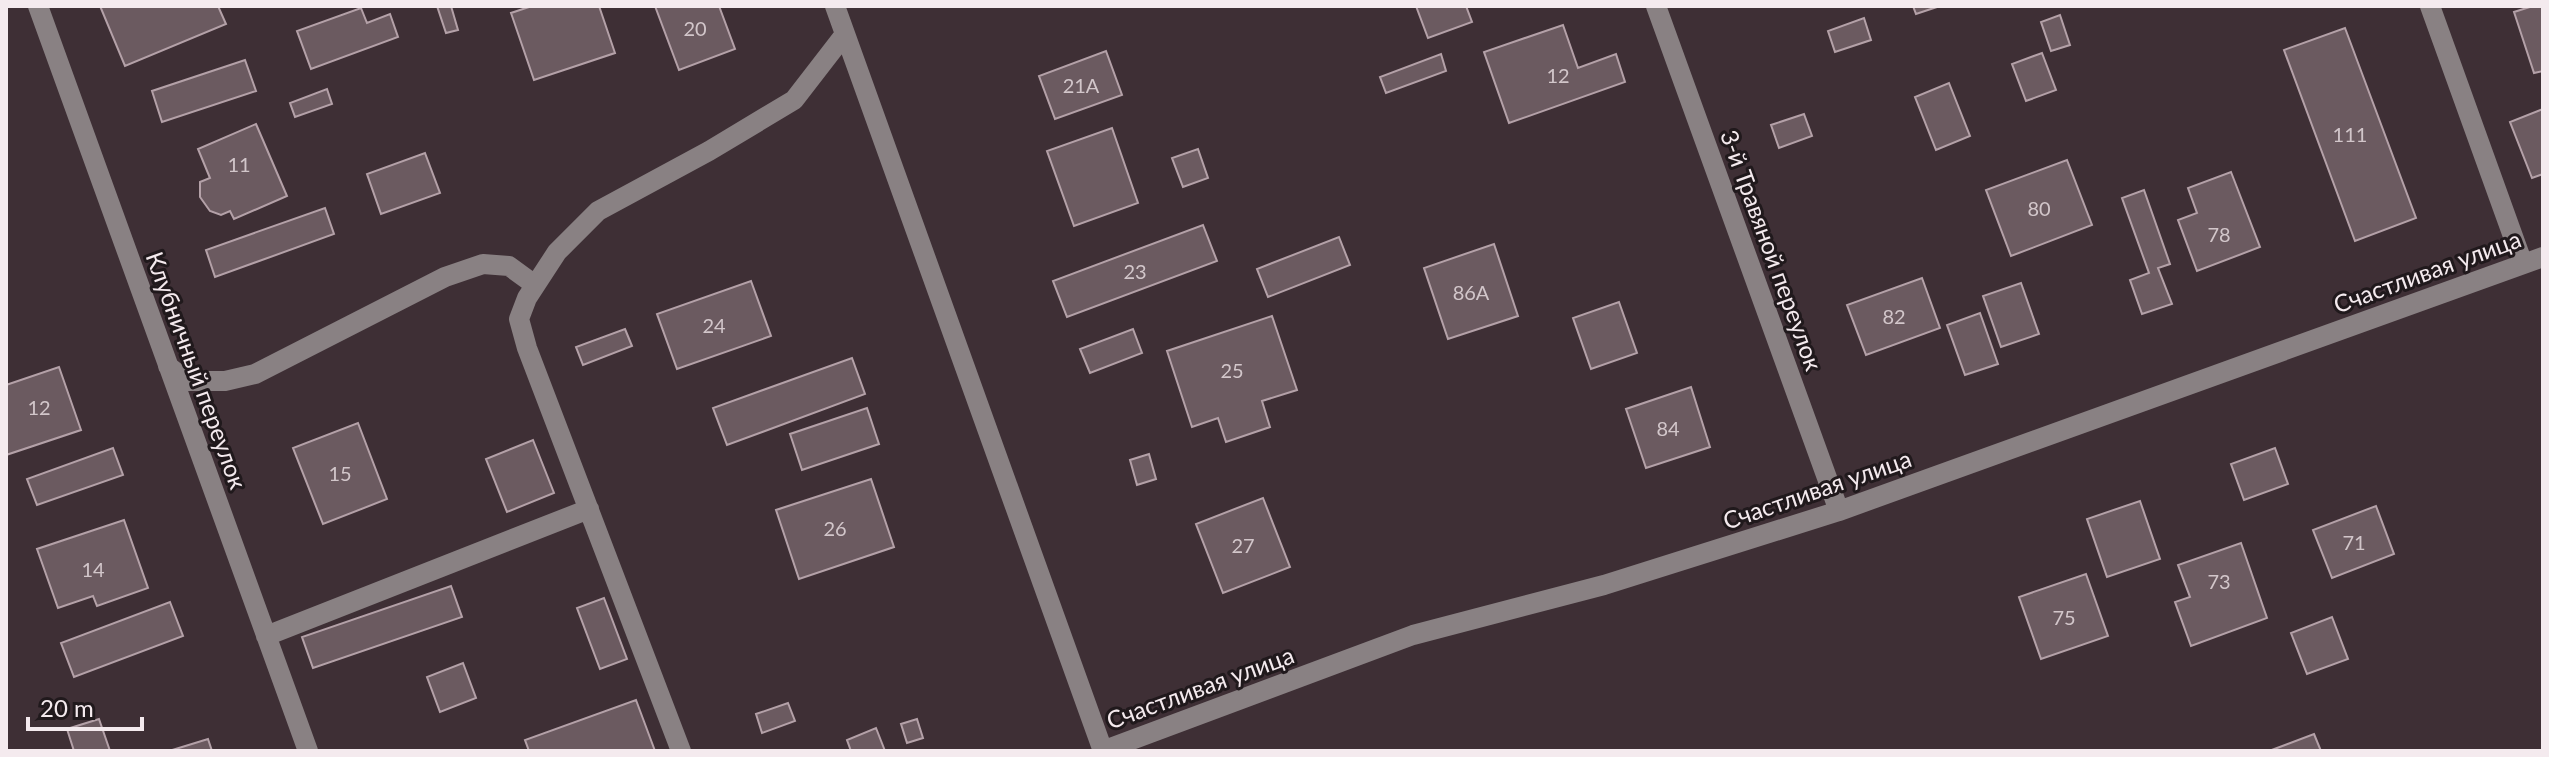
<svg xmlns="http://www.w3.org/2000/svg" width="2549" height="757" viewBox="0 0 2549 757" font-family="Lato,sans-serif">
  <rect width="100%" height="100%" fill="#3e2f35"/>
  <!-- building -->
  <path fill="#6b5a60" stroke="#b4a1a8" stroke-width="2" d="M100 6H218L226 24 125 66Z
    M437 6H451L458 30 446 33Z
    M532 6H599L615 53 534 80 511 13Z
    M655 6H719L735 49 679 70Z
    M1416 6H1466L1472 22 1428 38Z
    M1913 6H1940L1916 14Z
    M2533 6H2543V71L2534 73 2514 12Z
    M361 8 367 23 390 14 398 37 311 69 297 31Z
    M2060 15 2070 45 2051 51 2041 22Z
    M1864 18 1871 40 1835 52 1828 31Z
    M1563 25 1578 68 1616 54 1625 82 1509 123 1484 52Z
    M2345 28 2416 218 2355 241 2284 50Z
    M1106 51 1122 95 1055 119 1039 76Z
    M2042 53 2056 90 2026 101 2012 64Z
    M1441 54 1446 71 1386 93 1380 77Z
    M245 60 256 91 162 122 152 91Z
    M1949 83 1970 136 1936 150 1915 97Z
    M327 89 332 104 295 117 290 103Z
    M2543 109V174L2532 178 2510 122Z
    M1804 114 1812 136 1779 148 1771 125Z
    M256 124 287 196 234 219 230 211 221 215 210 211 200 197V182L210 178 198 149Z
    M1112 128 1138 203 1074 226 1047 151Z
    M1198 149 1208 178 1183 187 1172 158Z
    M425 153 440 193 381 214 367 174Z
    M2067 160 2092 225 2011 256 1986 190Z
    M2231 172 2260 247 2197 271 2178 220 2197 213 2188 188Z
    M2144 190 2170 264 2158 268 2172 304 2142 314 2130 280 2149 273 2122 198Z
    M325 208 334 234 215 277 206 250Z
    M1203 225 1217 261 1067 317 1053 281Z
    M1339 237 1350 265 1268 297 1257 269Z
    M1494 244 1518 316 1448 339 1424 268Z
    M1922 278 1940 328 1866 355 1847 305Z
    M751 281 771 336 677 369 657 314Z
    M2021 283 2039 334 2001 347 1983 296Z
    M1619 302 1637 353 1591 369 1573 318Z
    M1980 313 1998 364 1965 375 1947 325Z
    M1272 316 1297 390 1262 401 1270 427 1226 442 1218 418 1192 427 1167 351Z
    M625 329 632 346 583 365 576 347Z
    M1133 329 1142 353 1090 373 1080 349Z
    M852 358 865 394 727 445 713 408Z
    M59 367 81 430 6 455V385Z
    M1691 387 1710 447 1646 468 1626 409Z
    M867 408 879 444 802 470 790 434Z
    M358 423 387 499 323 524 293 448Z
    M533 440 554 493 507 512 486 459Z
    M113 448 123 475 37 505 27 479Z
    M2275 448 2288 484 2244 500 2231 464Z
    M1149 454 1156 479 1137 485 1130 460Z
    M871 479 894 547 799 579 776 510Z
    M1263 498 1290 567 1223 593 1196 524Z
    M2140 501 2160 559 2107 577 2087 519Z
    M2376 506 2394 554 2332 578 2313 530Z
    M124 520 148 588 97 606 93 596 58 608 37 549Z
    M2241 543 2267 618 2191 646 2175 602 2190 597 2178 565Z
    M2086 574 2108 636 2041 659 2019 597Z
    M451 586 462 617 313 668 302 637Z
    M604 598 627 659 600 669 577 608Z
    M170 602 183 636 74 677 61 643Z
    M2332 617 2348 659 2307 674 2291 633Z
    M463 663 476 698 440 712 427 677Z
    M636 700 655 751H529L525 740Z
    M788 703 795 721 762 733 756 714Z
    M99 719 110 751H74L67 729Z
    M917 719 923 738 907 743 901 724Z
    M876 728 885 751H851L847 740Z
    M2314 734 2321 751H2269Z
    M208 739 212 751H169Z"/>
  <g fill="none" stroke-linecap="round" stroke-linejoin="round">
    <!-- minor -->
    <path stroke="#898183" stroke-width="20" d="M38 6 308 751
      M835 6 1103 751
      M1656 6 1839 511
      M2430 6 2523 264
      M168 366 187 381H225L255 374 445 277 483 264 509 266 535 285
      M266 636 589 509
      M681 751 527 348 519 319 527 298 557 252 598 211 709 151 794 100 845 34
      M1102 751 1413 635 1604 585 1839 511 2543 257"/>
  </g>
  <g text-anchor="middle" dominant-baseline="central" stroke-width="6" stroke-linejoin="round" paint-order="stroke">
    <!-- number labels -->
    <g font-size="20" fill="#d2c6ca">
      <text x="695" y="28">20</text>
      <text x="1558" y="75">12</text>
      <text x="1081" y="85">21А</text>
      <text x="2350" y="134">111</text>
      <text x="239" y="164">11</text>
      <text x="2039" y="208">80</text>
      <text x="2219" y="234">78</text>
      <text x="1135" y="271">23</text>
      <text x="1471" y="292">86А</text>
      <text x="1894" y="316">82</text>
      <text x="714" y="325">24</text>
      <text x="1232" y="370">25</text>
      <text x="39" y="407">12</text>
      <text x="1668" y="428">84</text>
      <text x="340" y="473">15</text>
      <text x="835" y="528">26</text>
      <text x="2354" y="542">71</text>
      <text x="1243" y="545">27</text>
      <text x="93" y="569">14</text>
      <text x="2219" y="581">73</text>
      <text x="2064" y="617">75</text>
    </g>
    <!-- street labels -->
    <g font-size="24" fill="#f4eaee" stroke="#20191c">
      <text transform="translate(1772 250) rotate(70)">3-й Травяной переулок</text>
      <text transform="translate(2427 271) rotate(-20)">Счастливая улица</text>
      <text transform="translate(197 370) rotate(70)">Клубничный переулок</text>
      <text transform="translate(1817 489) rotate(-19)">Счастливая улица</text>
      <text transform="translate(1200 687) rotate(-20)">Счастливая улица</text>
    </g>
  </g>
  <!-- border -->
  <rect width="2549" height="757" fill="none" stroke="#f4eaee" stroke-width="16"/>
  <!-- scale -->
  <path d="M28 717v12h114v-12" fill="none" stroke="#f4eaee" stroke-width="4"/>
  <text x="40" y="717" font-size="24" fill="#f4eaee" stroke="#20191c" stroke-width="6" paint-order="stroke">20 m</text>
</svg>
